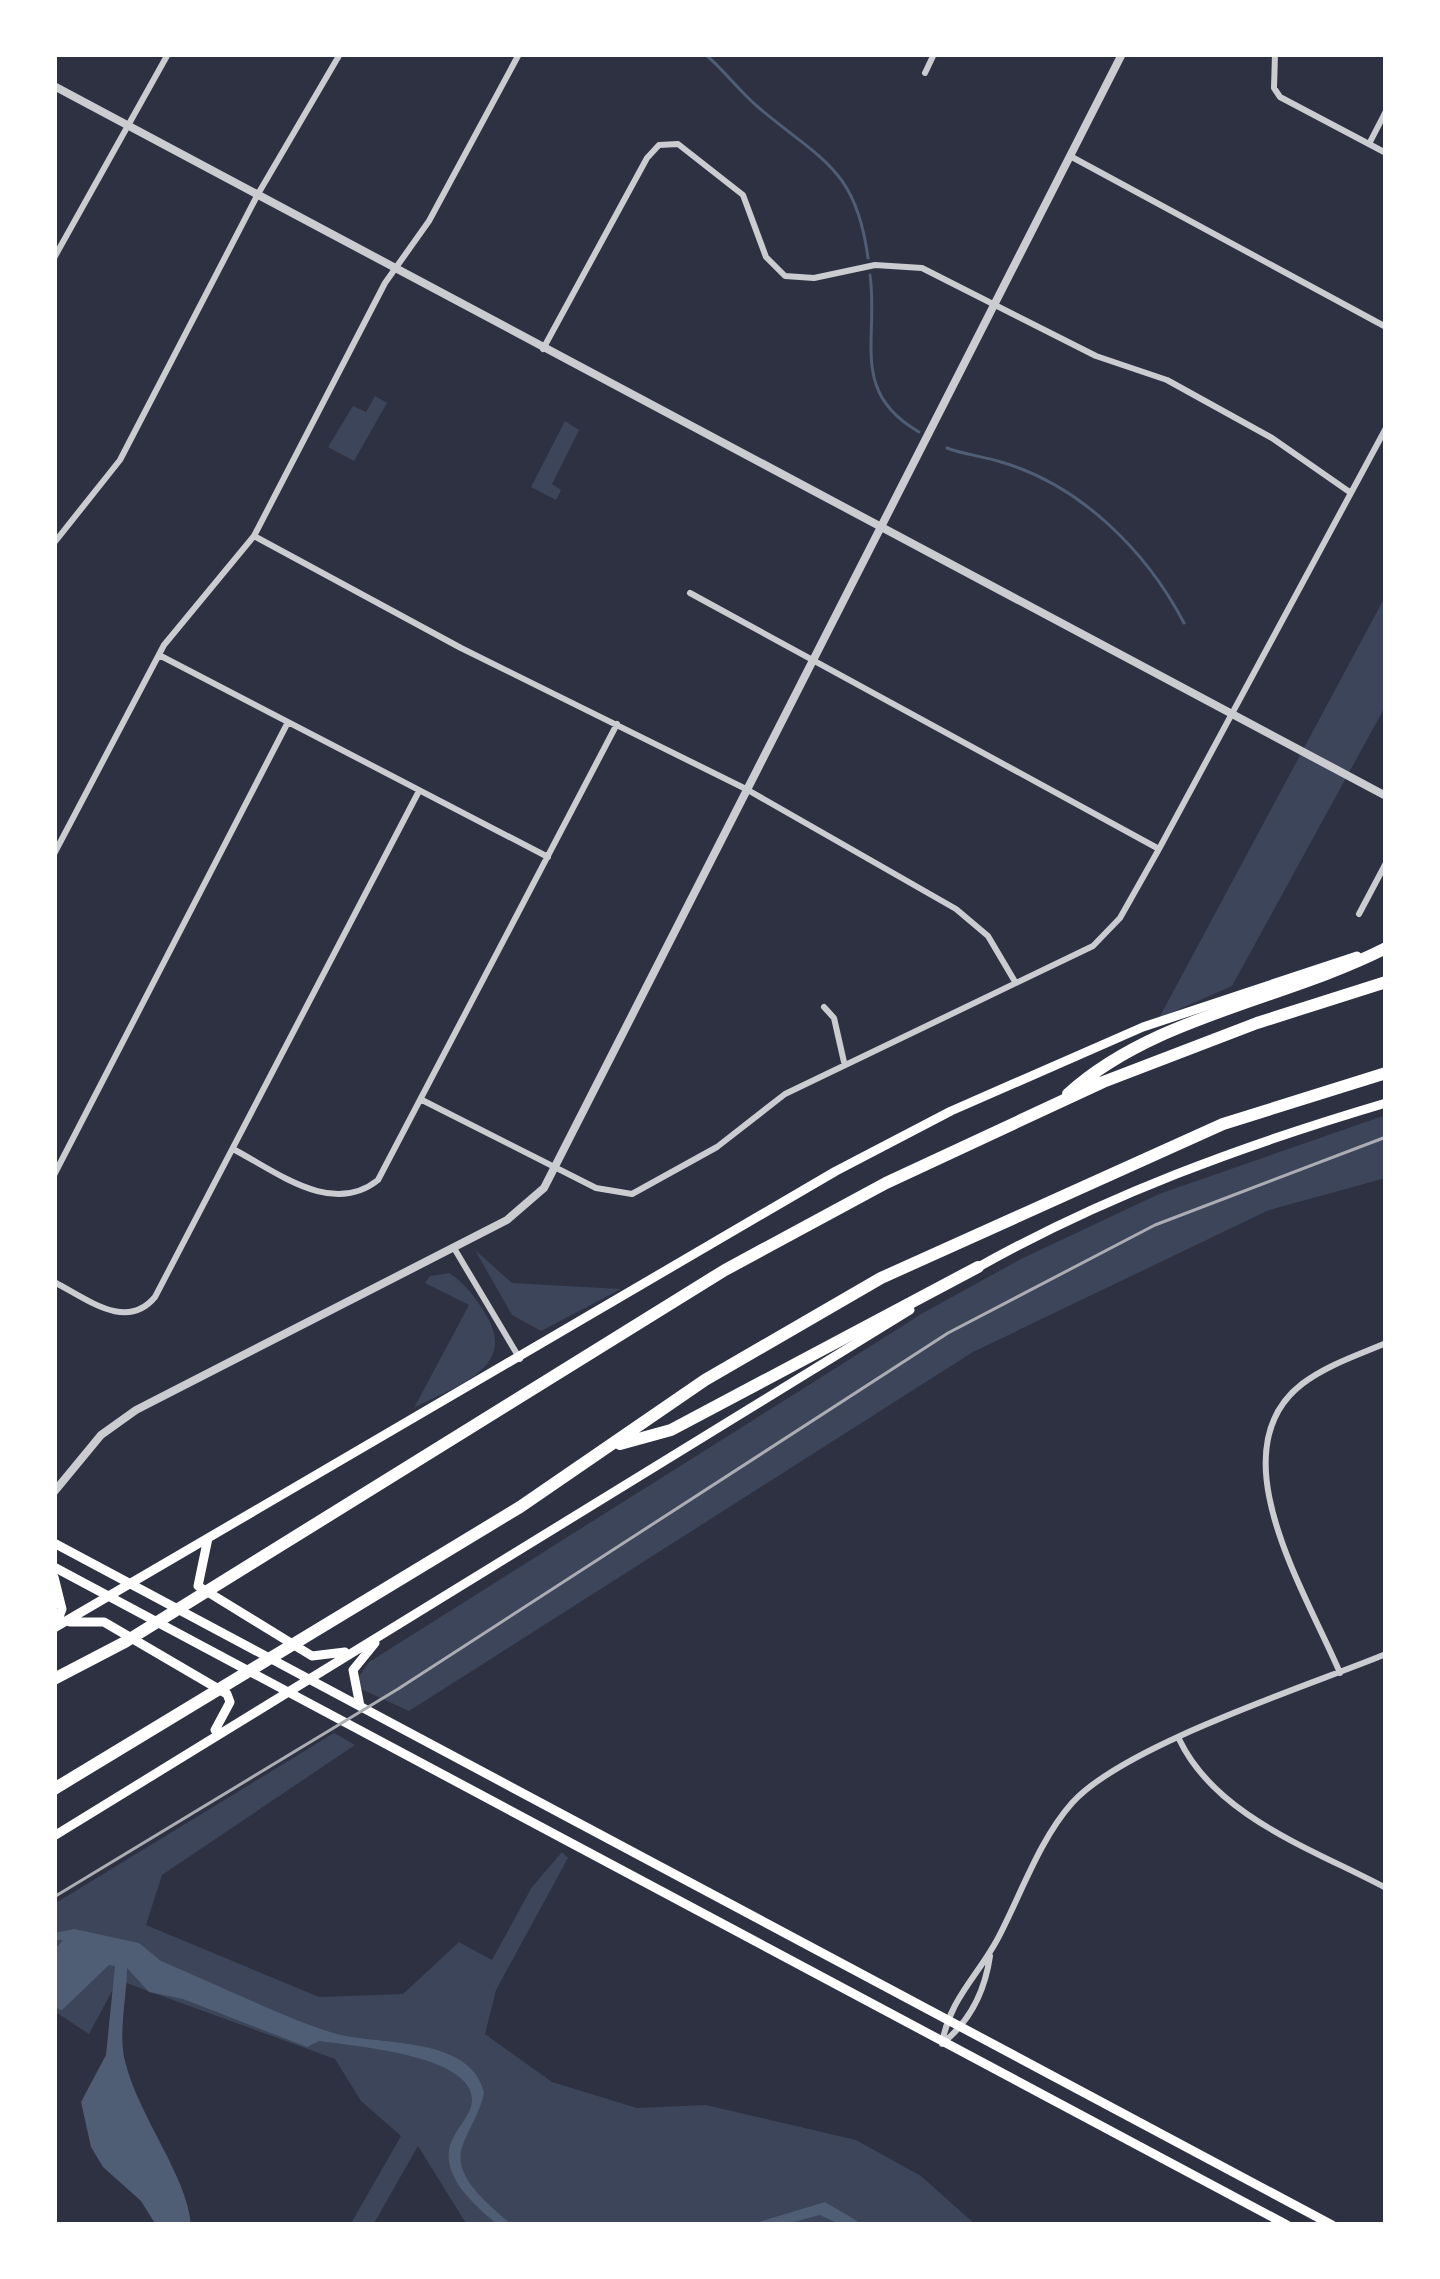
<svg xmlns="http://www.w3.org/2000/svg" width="1440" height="2279" viewBox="0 0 1440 2279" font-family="Raleway,sans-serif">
  <rect width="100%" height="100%" fill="#2d3142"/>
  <!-- green -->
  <path fill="#3c4559" d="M375 396 387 403 354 461 328 447 353 406 366 412Z
    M565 421 579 430 552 484 561 490 556 500 531 487Z
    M1386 595V705L1232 986 1159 1018Z
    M1386 1115V1178L1269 1210 973 1352 409 1711 361 1689 358 1678 369 1662 923 1313 1021 1259 1159 1194Z
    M475 1250 512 1283 621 1289 541 1331 512 1315Z
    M449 1273C466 1284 476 1298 486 1315 519 1369 454 1386 414 1408L469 1305 425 1283 430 1276Z
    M334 1733 355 1745 162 1875 146 1925 319 1997 403 1994 459 1942 492 1960 532 1887 562 1852 568 1858 496 1990 485 2034 552 2082 637 2108 706 2105 856 2140 921 2176 976 2225H467L418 2146 373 2225H350L401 2136 361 2101 335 2059 118 1980 89 2034 54 2011V1904Z"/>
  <!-- water -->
  <path fill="#4f5d75" d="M74 1929 139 1943 161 1961C216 1984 278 2015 330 2032 373 2047 471 2033 484 2093 480 2113 469 2128 462 2147 452 2178 492 2207 512 2225H498C475 2206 437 2174 452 2140 457 2129 467 2118 471 2107 485 2055 350 2046 319 2041L307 2047 183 1999 149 1992 127 1968C127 1995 118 2035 125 2061 138 2116 187 2175 191 2225H156L141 2201 103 2167 91 2147 81 2102 106 2055 115 1966 109 1965 62 2010 54 2008V1950L63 1940H54V1933Z
    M825 2202 864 2225H841L820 2215 783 2225H749Z"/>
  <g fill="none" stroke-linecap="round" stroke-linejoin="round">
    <!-- stream -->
    <path stroke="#4f5d75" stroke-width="3" d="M705 54C724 70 739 91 758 107 820 160 856 167 868 258
      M870 275C879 339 849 392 919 432
      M947 448C965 455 983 456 1001 462 1081 485 1147 552 1184 623"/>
    <!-- minor -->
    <path stroke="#caccd0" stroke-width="6" d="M1275 54 1274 88 1280 97 1386 153
      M925 73 934 54
      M1369 144 1386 111
      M1070 156 1386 327
      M54 258 168 54
      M543 349 647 158 659 145 678 144 743 195 766 257 785 276 814 278 875 265 922 268 1096 356 1167 380 1272 438 1351 493
      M254 536 461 648 746 789 956 909 988 936 1014 980
      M54 543 120 460 258 194 340 54
      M690 593 1159 849
      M159 655 548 857
      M54 854 164 645 254 536 385 283 429 221 519 54
      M1359 914 1386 863
      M824 1007 834 1018 844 1062
      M422 1100 596 1188 632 1194 717 1147 785 1094 1093 946 1120 918 1159 849 1386 428
      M233 1149C277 1172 332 1217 378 1180L617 724
      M54 1175 287 724
      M454 1248 520 1359
      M54 1282C86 1298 126 1332 155 1297L419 791
      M1340 1673C1307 1594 1215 1451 1302 1384 1327 1365 1358 1355 1386 1343
      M1179 1739C1216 1817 1313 1849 1386 1888
      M944 2042C971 2020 985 1990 990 1956
      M942 2044C949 2000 977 1977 997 1940 1020 1897 1039 1840 1072 1803 1124 1745 1308 1686 1386 1654"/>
    <!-- tertiary -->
    <path stroke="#caccd0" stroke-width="8" d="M54 86 1386 796
      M54 1492 101 1435 136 1410 507 1220 544 1188 1122 54"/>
    <!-- secondary -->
    <path stroke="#fff" stroke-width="9" d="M975 1269C1104 1196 1244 1145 1386 1103
      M208 1538 198 1586 312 1656 345 1652
      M54 1543 1332 2225
      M54 1567 1287 2225
      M54 1577 62 1609 55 1627
      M70 1622H104L227 1694 230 1702 215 1730
      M54 1628 836 1171 951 1111 1143 1027 1357 956
      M360 1706 353 1670 375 1643
      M54 1836 910 1310"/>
    <!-- motorway -->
    <path stroke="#fff" stroke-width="12" d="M1068 1094C1154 1016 1284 1000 1386 948
      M620 1444 671 1430 978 1267
      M54 1679 125 1642 725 1270 886 1183 1103 1082 1257 1023 1386 982
      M54 1789 520 1507 705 1380 881 1278 1223 1124 1386 1073"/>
    <!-- rail -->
    <path stroke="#abadb3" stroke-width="3" d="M54 1897 398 1689 948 1333 1155 1225 1386 1137"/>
  </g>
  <!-- border -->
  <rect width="1440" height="2279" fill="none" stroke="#ffffff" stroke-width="114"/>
</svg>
